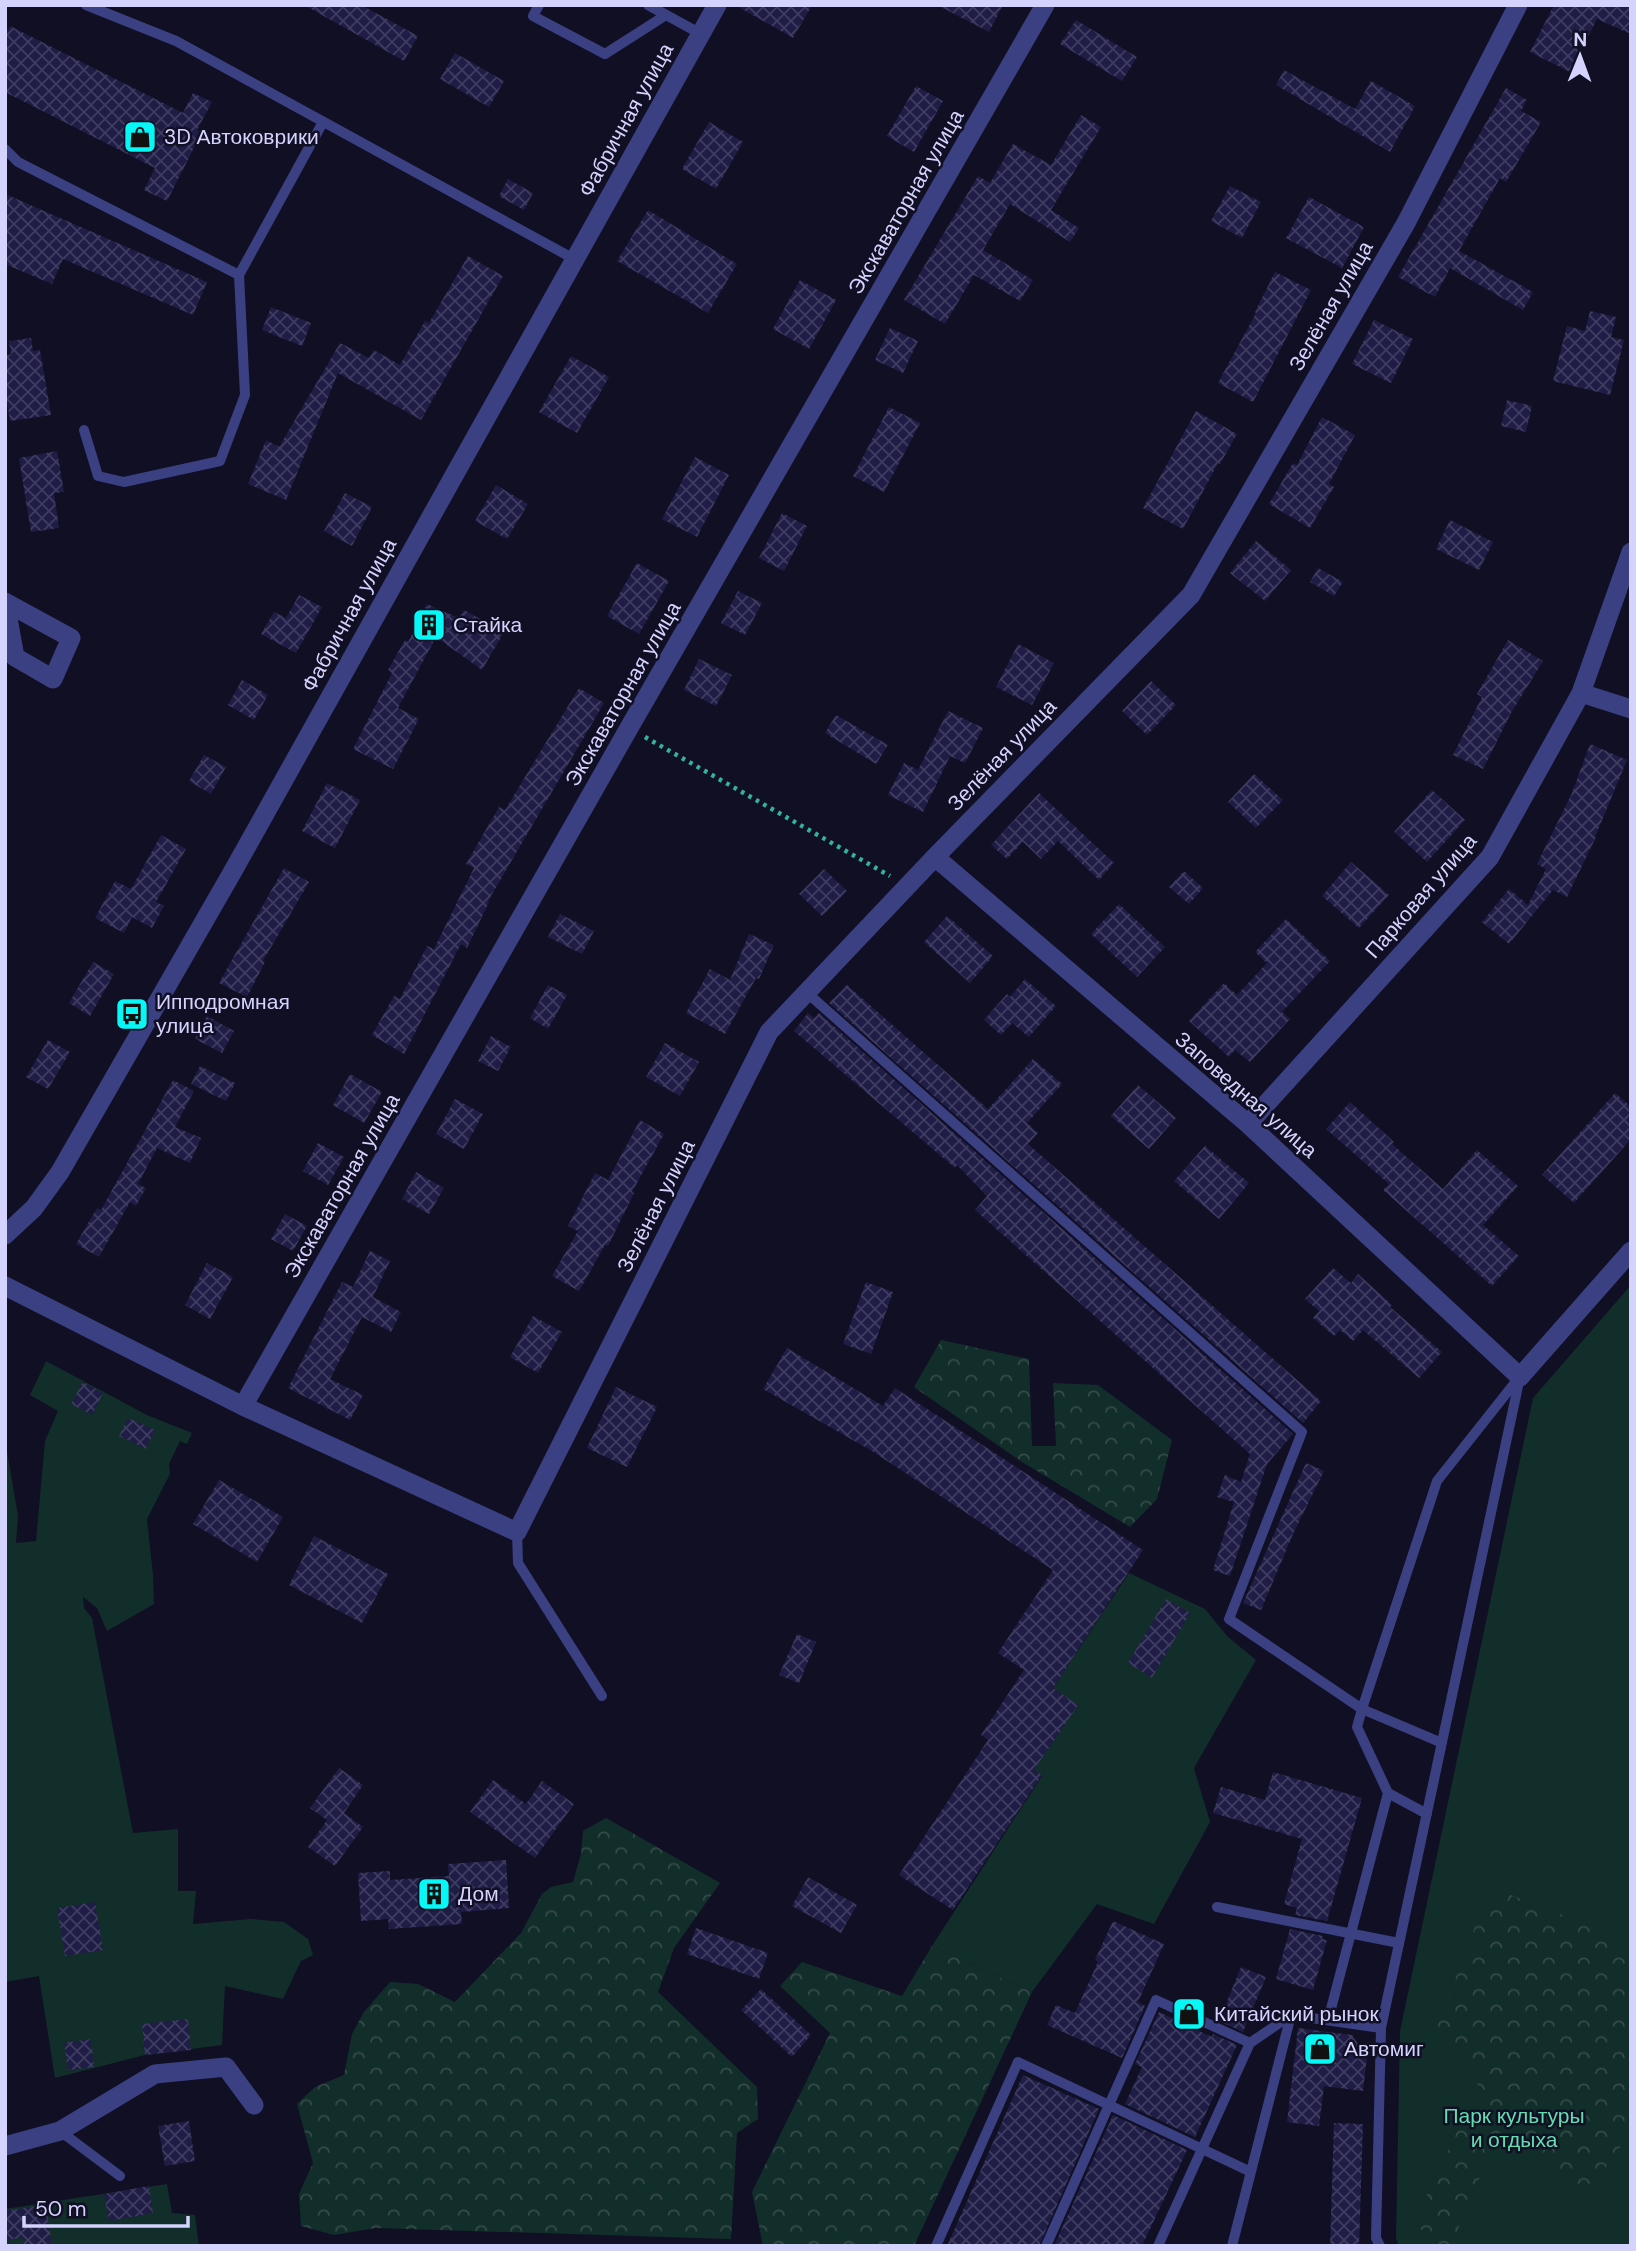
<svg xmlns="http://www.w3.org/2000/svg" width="1636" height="2251" viewBox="0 0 1636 2251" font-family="'DM Sans',sans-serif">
  <defs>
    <pattern id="forest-crowns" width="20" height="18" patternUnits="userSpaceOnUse" patternTransform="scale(1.75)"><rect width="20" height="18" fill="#122e2a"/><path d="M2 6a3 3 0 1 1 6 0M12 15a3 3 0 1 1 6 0" fill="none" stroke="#344b4a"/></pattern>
    <pattern id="building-cross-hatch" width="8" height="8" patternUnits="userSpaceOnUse" patternTransform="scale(1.75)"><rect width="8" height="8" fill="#1f1c45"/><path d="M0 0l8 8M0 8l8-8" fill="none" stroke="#3f3c61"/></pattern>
  </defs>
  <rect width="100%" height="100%" fill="#100f24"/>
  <!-- green -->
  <path fill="#122e2a" d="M1631 1285V2246H1399L1396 2239 1400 2031 1533 1398Z
    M46 1361 147 1415 192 1433 187 1444 180 1441 169 1464 170 1474 147 1519 153 1575 154 1604 107 1631 97 1608 83 1597 84 1608 92 1618 133 1833 178 1829V1891H196L193 1924 251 1919 284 1922 308 1939 313 1955 301 1961 283 1999 225 1986 222 2045 145 2055 55 2078 39 1976 5 1982V1439L18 1516 16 1543 36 1541 45 1441 58 1411 30 1395Z
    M1129 1573 1205 1609 1227 1636 1256 1660 1194 1768 1210 1822 1154 1924 1097 1904 1032 1992 932 1946 1042 1776 1034 1770 1077 1705 1053 1688Z
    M167 2184 172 2213 195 2215 199 2246H5V2209Z"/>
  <!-- forest -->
  <path fill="url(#forest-crowns)" d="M941 1340 1029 1359 1032 1446H1056L1053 1383 1098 1385 1172 1440 1157 1499 1130 1527 1022 1462 914 1387Z
    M606 1818 720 1883 674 1948 658 1992 757 2087 758 2119 737 2133 731 2239 376 2228 334 2235 301 2226 299 2194 313 2163 297 2104 315 2087 344 2075 352 2034 364 2012 390 1982 418 1984 455 2002 521 1933 542 1894 551 1887 573 1882 581 1854 583 1831Z
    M1490 1887 1625 1939 1631 1963V2132L1581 2202 1499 2132 1456 2234 1469 2246H1429L1416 2218 1479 2086 1436 2030Z
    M932 1946 1032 1992 914 2246H763L752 2192 830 2033 780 1986 802 1962 902 1996Z"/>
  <!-- building -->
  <path fill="url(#building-cross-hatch)" d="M304 5H361L418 36 404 61Z
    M735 5H812L793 38Z
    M937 5H1003L989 32Z
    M1554 5H1631V34L1597 19 1570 72 1530 52Z
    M1076 20 1137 57 1122 81 1060 44Z
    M10 26 183 113 193 93 212 102 197 130 202 132 167 201 144 190 155 168 5 92V35Z
    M455 53 504 81 489 107 440 79Z
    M1284 70 1355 109 1371 81 1415 106 1390 152 1276 85Z
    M916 86 943 101 914 152 887 136Z
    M1506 88 1527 100 1521 111 1541 122 1506 182 1500 178 1459 251 1533 292 1523 310 1450 268 1435 297 1398 277Z
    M1081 115 1101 127 1051 210 1079 228 1070 242 1010 204 983 250 1033 280 1020 301 974 275 945 324 904 300 978 176 990 183 1013 144 1051 165Z
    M709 122 743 142 716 189 682 169Z
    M508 179 533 193 524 210 499 196Z
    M1230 186 1261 202 1242 238 1211 221Z
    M5 194 207 282 193 315 63 259 52 284 5 264Z
    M1309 197 1364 227 1342 268 1286 238Z
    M648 210 737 264 708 313 617 261Z
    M468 256 503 276 421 420 338 373 286 500 248 484 266 440 279 447 340 343 369 358 374 350 400 365 425 321 429 323Z
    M1275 272 1311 290 1253 402 1218 383 1256 313 1255 312Z
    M800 280 836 300 809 349 773 329Z
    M271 307 311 323 302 346 262 330Z
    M1590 311 1616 317 1611 337 1624 340 1610 395 1553 381 1567 326 1585 331Z
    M1374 320 1413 339 1391 383 1352 364Z
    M890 328 918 341 903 373 875 360Z
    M31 338 33 351 40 350 51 415 10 421 5 389V356L11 354 9 341Z
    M571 356 609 377 577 433 539 412Z
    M1507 400 1532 406 1526 432 1501 426Z
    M889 407 920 423 884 492 853 476Z
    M1196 411 1237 434 1220 464 1218 463 1183 529 1143 508Z
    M1322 417 1355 435 1329 484 1334 487 1310 528 1269 504 1293 463 1297 465Z
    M57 451 64 492 54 493 59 528 31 532 19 458Z
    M695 457 729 475 697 537 662 519Z
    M496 485 528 504 507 539 475 521Z
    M345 493 372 507 352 546 324 531Z
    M782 513 807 526 784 571 759 558Z
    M1450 520 1493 542 1479 570 1436 549Z
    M1256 541 1291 570 1265 601 1230 573Z
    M637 563 669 581 639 634 607 616Z
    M1318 568 1343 582 1334 596 1310 582Z
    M738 591 762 603 745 635 721 623Z
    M299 595 322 607 296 653 261 634 274 612 286 618Z
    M427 604 459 618 464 610 504 632 482 670 436 637 398 708 419 719 393 769 353 749 392 673 388 670 405 640 408 642Z
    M1508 640 1543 661 1511 713 1483 769 1453 755 1482 697 1477 694Z
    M1018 644 1054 663 1032 705 996 687Z
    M699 659 732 675 716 706 684 690Z
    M242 680 268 695 254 720 228 705Z
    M1151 681 1176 705 1147 735 1122 711Z
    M579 688 604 703 488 901 489 902 467 948 461 944 404 1054 372 1035 394 996 400 999 427 946 434 949 474 868 466 864 499 807 505 810Z
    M948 711 983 728 965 763 950 756 923 812 888 795 904 763 918 770Z
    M836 715 888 745 876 764 825 733Z
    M1590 744 1627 760 1595 837H1596L1567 897 1553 890 1509 944 1482 922 1509 889 1528 905 1546 869 1537 864 1572 793Z
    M204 755 226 767 211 794 189 781Z
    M1254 774 1283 800 1256 828 1228 802Z
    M327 783 360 800 335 848 302 831Z
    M1432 790 1465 820 1427 862 1394 832Z
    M1039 793 1114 863 1099 880 1058 841 1041 859 1023 842 1007 859 991 845Z
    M161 835 186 849 156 902 164 906 152 928 132 917 124 933 95 918 115 881 131 889Z
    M1351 862 1389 895 1359 928 1322 896Z
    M284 868 309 882 263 961 265 962 247 997 219 983Z
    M824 869 847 891 822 916 799 894Z
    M1184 871 1203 888 1189 904 1169 887Z
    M1119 904 1165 947 1137 977 1091 934Z
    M560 914 594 931 582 954 548 937Z
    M947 916 993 956 970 983 924 942Z
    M1286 919 1330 961 1282 1012 1290 1019 1250 1062 1235 1050 1229 1057 1189 1021 1224 983 1237 995 1267 963 1255 952Z
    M749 934 774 945 759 979 756 978 725 1034 686 1013 710 969 730 980Z
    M93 962 114 974 90 1016 69 1003Z
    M1025 979 1056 1006 1029 1037 1012 1023 1001 1035 984 1020 1007 994 1010 997Z
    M548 985 567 995 548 1029 530 1018Z
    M847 985 988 1109 1033 1059 1062 1084 1027 1123 1038 1133 1028 1144 1321 1401 1303 1423 829 1003Z
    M808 1013 814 1018 819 1013 1293 1434 1267 1464 1230 1576 1213 1570 1234 1502 1217 1497 1225 1475 1241 1482 1250 1454 975 1210 987 1196 957 1165 955 1168 794 1031Z
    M207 1016 234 1031 222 1053 195 1039Z
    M491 1036 511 1047 498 1071 478 1061Z
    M48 1040 70 1052 48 1089 26 1077Z
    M665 1043 699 1062 680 1096 646 1077Z
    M200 1066 235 1083 226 1101 191 1084Z
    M350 1074 382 1092 364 1123 333 1105Z
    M173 1080 194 1091 175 1127 201 1138 190 1163 157 1148 138 1184 146 1188 136 1206 130 1202 99 1257 76 1244 97 1208 101 1210Z
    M1138 1085 1176 1118 1149 1149 1111 1116Z
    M1615 1093 1631 1107V1139L1574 1203 1542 1175Z
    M455 1099 483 1114 464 1149 436 1134Z
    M1350 1102 1394 1142 1392 1144 1443 1189 1477 1150 1518 1186 1483 1225 1519 1256 1492 1286 1383 1190 1389 1184 1326 1129Z
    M640 1120 664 1134 632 1192 634 1193 608 1246 605 1245 579 1291 552 1276 578 1231 568 1226 595 1173 608 1180Z
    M318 1143 344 1157 328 1185 303 1171Z
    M1205 1146 1249 1183 1219 1219 1174 1181Z
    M416 1172 444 1188 429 1214 402 1199Z
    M285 1214 307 1226 293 1251 271 1239Z
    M370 1251 390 1261 373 1297 401 1312 391 1332 362 1317 330 1379 363 1395 350 1420 288 1388 342 1282 353 1287Z
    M207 1263 233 1277 210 1319 185 1305Z
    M1333 1268 1351 1283 1358 1274 1392 1305 1390 1307 1442 1352 1419 1378 1363 1330 1353 1341 1340 1330 1334 1336 1313 1318 1319 1311 1305 1299Z
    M866 1282 893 1292 871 1354 843 1344Z
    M533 1316 562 1332 538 1373 510 1357Z
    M787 1348 883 1406 895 1388 1143 1550 1053 1688 1078 1705 1034 1770 1042 1775 953 1910 899 1875 988 1740 981 1735 1024 1670 998 1653 1053 1570 872 1451 763 1389Z
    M83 1382 103 1393 92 1415 71 1404Z
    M616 1387 657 1407 627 1467 587 1448Z
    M128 1418 155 1430 146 1449 119 1436Z
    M1306 1463 1324 1471 1293 1534 1261 1610 1243 1603Z
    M219 1480 283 1517 257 1562 193 1524Z
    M314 1536 388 1574 362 1623 289 1585Z
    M1166 1599 1190 1613 1152 1678 1128 1663Z
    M797 1634 816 1642 799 1683 779 1675Z
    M339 1768 363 1785 344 1813 363 1827 335 1866 308 1847 327 1820 310 1808Z
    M1273 1772 1362 1798 1327 1921 1295 1915 1297 1908 1284 1904 1302 1839 1213 1813 1221 1787 1265 1800Z
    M493 1780 526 1804 542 1781 574 1804 535 1858 470 1812Z
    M506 1860 509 1908 461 1912 462 1924 389 1929 388 1919 361 1921 358 1873 390 1871V1880L449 1876 448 1864Z
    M808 1877 857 1905 841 1933 792 1906Z
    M95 1902 103 1950 65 1956 57 1908Z
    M1113 1921 1164 1944 1138 2002 1145 2006 1122 2058 1047 2025 1056 2005 1075 2013 1098 1962 1095 1960Z
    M696 1928 768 1953 759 1979 687 1954Z
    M1290 1929 1323 1936 1322 1939 1327 1940 1313 1990 1276 1979Z
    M1241 1967 1266 1977 1243 2032 1219 2021Z
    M761 1989 811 2035 792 2057 741 2010Z
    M1159 2012 1212 2037 1213 2034 1237 2045 1195 2137 1125 2104 1142 2067 1135 2064Z
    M188 2019 191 2050 145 2055 142 2024Z
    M1298 2028 1352 2035 1367 2057 1363 2091 1324 2086 1319 2126 1287 2122Z
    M91 2039 94 2067 68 2070 64 2043Z
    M1023 2075 1099 2109 1039 2246H947Z
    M1113 2115 1187 2150 1142 2246H1054Z
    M189 2121 195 2161 165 2166 158 2126Z
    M1334 2123 1363 2124 1359 2246H1330Z
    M149 2186 153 2213 109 2221 104 2194Z
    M46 2205 52 2246H24L23 2238 5 2240V2211Z"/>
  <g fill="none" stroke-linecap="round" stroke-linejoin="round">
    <!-- path -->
    <path stroke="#32b39e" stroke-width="4.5" stroke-dasharray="3.5 5" stroke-linecap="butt" d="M645 737 890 876"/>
    <!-- service -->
    <path stroke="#3b4082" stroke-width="10" d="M86 5 176 41 574 259
      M539 5 533 16 605 54 666 15
      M648 5 701 34
      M5 149 18 162 239 275
      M84 430 98 476 124 482 220 461 245 395 239 275 323 122
      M805 991 1302 1432 1229 1619 1362 1709 1442 1743
      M517 1532 518 1563 602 1696
      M1388 1793 1427 1814
      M1217 1907 1399 1943
      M1291 2015 1381 2028
      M1328 2020 1388 1793 1357 1727 1362 1709 1437 1481 1517 1380
      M60 2131 120 2176
      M936 2246 1018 2062 1109 2105 1156 2000 1250 2043
      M1046 2246 1109 2105 1251 2172
      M1158 2246 1250 2043 1291 2015 1232 2246
      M1380 2246 1376 2238 1381 2028 1520 1377"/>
    <!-- minor -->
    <path stroke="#3b4082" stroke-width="19" d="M5 602 71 638 53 679 15 657Z
      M1581 693 1631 709
      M935 857 1248 1124 1520 1377 1631 1251
      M1248 1124 1490 857 1581 693 1631 552
      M5 1235 34 1208 60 1172 233 871 717 5
      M5 1286 243 1406 517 1532 769 1032 935 857 1191 595 1406 223 1518 5
      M243 1406 629 728 1045 5
      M5 2146 60 2131 155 2074 226 2067 254 2105"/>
  </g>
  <!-- icons -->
  <defs>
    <symbol id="shop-square" viewBox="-11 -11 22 22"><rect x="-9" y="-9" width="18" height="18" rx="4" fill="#06f7f5" stroke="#100f24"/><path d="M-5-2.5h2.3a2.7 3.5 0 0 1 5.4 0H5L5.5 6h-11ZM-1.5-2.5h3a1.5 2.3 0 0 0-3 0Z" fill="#111"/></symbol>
    <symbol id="building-square" viewBox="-11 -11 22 22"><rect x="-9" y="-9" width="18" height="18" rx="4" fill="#06f7f5" stroke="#100f24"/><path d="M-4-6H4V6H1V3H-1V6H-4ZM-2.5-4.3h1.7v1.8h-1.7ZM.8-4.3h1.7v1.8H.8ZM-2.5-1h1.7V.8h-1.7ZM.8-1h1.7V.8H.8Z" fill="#111"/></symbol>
    <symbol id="bus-square" viewBox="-11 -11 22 22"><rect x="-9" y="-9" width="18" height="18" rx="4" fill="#06f7f5" stroke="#100f24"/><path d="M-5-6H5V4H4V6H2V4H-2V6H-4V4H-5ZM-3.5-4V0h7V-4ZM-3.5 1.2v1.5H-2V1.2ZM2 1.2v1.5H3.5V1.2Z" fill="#111"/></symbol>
  </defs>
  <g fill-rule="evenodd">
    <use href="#shop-square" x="121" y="118" width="38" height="38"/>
    <use href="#building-square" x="410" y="606" width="38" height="38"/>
    <use href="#bus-square" x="113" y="995" width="38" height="38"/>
    <use href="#building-square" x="415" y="1875" width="38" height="38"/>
    <use href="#shop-square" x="1170" y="1995" width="38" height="38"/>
    <use href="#shop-square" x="1301" y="2030" width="38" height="38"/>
  </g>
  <g text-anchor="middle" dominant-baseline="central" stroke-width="5" stroke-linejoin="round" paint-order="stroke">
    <!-- street labels -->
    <g font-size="21" fill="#d4d3fe" stroke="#100f24">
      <text transform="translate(626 120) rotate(-61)">Фабричная улица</text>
      <text transform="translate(906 202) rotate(-60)">Экскаваторная улица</text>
      <text transform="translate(1331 306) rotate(-60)">Зелёная улица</text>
      <text transform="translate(349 615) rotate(-61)">Фабричная улица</text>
      <text transform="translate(623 694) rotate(-60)">Экскаваторная улица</text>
      <text transform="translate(1002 755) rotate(-46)">Зелёная улица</text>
      <text transform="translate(1421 896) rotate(-49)">Парковая улица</text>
      <text transform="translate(1246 1095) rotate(41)">Заповедная улица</text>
      <text transform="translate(342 1186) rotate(-60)">Экскаваторная улица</text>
      <text transform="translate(656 1206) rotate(-63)">Зелёная улица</text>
    </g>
    <!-- poi labels -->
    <g font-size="21" fill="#d4d3fe" stroke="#100f24" text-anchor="start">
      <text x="164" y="137">3D Автоковрики</text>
      <text x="453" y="625">Стайка</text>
      <text x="156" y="1002">Ипподромная<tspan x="156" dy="24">улица</tspan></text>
      <text x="458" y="1894">Дом</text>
      <text x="1214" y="2014">Китайский рынок</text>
      <text x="1344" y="2049">Автомиг</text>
    </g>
    <!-- park labels -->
    <g font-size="21" fill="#61ddb0" stroke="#100f24">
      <text x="1514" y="2116">Парк культуры<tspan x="1514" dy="24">и отдыха</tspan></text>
    </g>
  </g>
  <!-- border -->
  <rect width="1636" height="2251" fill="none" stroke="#d4d3fe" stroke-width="14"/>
  <!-- north arrow -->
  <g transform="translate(1580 56) rotate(1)" stroke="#100f24" stroke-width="5" paint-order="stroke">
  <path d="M0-5L12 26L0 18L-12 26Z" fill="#d4d3fe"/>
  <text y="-10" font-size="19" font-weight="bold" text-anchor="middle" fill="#d4d3fe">N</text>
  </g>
  <!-- scale -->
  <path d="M24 2216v10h164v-10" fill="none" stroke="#d4d3fe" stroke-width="3.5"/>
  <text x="35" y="2216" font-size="21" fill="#d4d3fe" stroke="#100f24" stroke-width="5" paint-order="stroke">50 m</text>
</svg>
